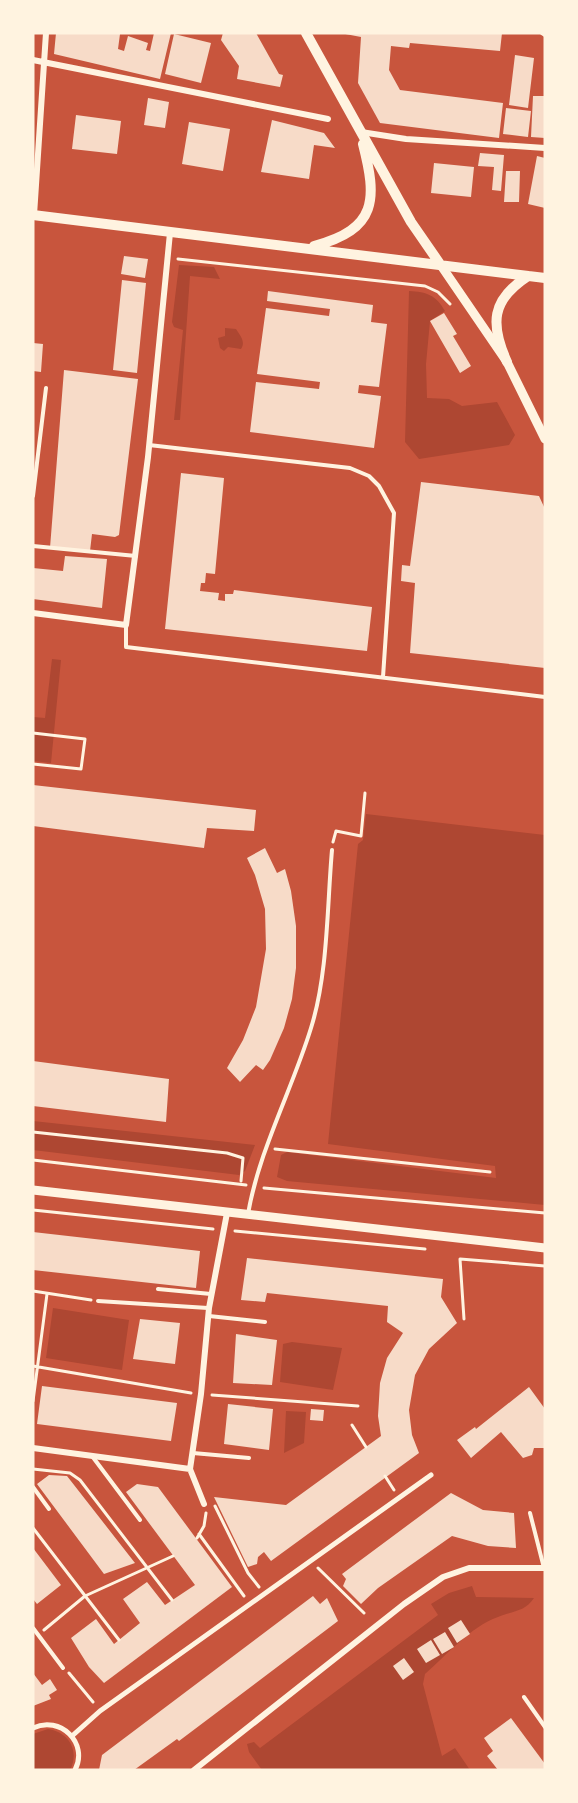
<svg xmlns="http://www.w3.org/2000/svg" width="578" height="1803" viewBox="0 0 578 1803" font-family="'Work Sans',sans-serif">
  <rect width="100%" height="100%" fill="#c8553d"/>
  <!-- green -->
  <path fill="#ae4732" d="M179 265 214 267 220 279 190 276 180 420H174L183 330 174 327 172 322Z
    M409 291C427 292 436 295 445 311L430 321 426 364 427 398 449 399 462 406 497 402 515 435 509 445 419 459 405 442Z
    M225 328 236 329C240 335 246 342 241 349L228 347 224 351 220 348 218 338 225 336Z
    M52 659 61 660 51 763 33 761V717L45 718Z
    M366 814 545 835V1205L287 1181 277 1177 281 1155 287 1152 496 1178 495 1166 328 1144 358 844 363 840Z
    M33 1121 255 1145 245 1171 239 1175 33 1150Z
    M53 1308 129 1320 122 1370 46 1358Z
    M292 1342 342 1348 333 1390 280 1382 283 1344Z
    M286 1411 306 1412 304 1443 284 1453Z
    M472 1586 476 1597 534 1598C525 1612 512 1611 498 1617 470 1627 447 1655 425 1674L423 1684 442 1756 455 1748 470 1770H262L249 1752 247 1744 254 1742 260 1748 438 1615 431 1604 449 1593Z
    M48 1729C69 1732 80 1751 70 1770H33V1734Z"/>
  <!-- building -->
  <path fill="#f7dbc8" d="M56 33 120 34 118 49 124 51 128 36 148 43 146 50 150 51 154 33H171L160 79 54 54Z
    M223 33H256L279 74 283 75 280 87 237 79 239 66 221 40Z
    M340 33H502L500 51 410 43 409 48 391 46 389 70 400 90 503 103 499 138 380 123 358 83 361 37Z
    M174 34 211 43 201 83 165 74Z
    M515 55 534 58 528 108 509 105Z
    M533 96H544L545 138 531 137Z
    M148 98 169 102 165 128 144 125Z
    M506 108 531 111 528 137 503 134Z
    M76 115 121 121 117 154 72 149Z
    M272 120 324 133 335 148 314 145 309 179 261 172Z
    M189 122 230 129 223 171 182 164Z
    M480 153 504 155 501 191 492 190 494 167 478 166Z
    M537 156 545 158V208L528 204Z
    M434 163 474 167 471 197 431 193Z
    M506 171H520L519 202H504Z
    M124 256 148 259 145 278 121 274Z
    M122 280 146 283 137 373 113 370Z
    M268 291 373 305 371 322 387 324 379 387 359 385 358 393 381 396 374 448 250 432 256 382 319 389 320 382 257 374 266 308 329 316 330 309 267 301Z
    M444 313 457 334 453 336 471 366 460 373 430 321Z
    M33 343 43 344 41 372 33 371Z
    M64 370 138 379 119 535 115 537 92 534 90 551 50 548Z
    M181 473 224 478 215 574 206 573 205 583H201L200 591 219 593 218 600 225 601V594H233L234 590 372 607 367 651 165 629Z
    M421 482 539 496 545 509V668L410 653 415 583 401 581 402 565 410 566Z
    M65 556 107 559 102 608 33 599V568L63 571Z
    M33 785 256 810 254 831 207 828 204 848 33 826Z
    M265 848 277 873 285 869 291 891 296 926V968L292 999 284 1028 270 1060 263 1070 256 1065 240 1082 227 1068 243 1040 256 1007 266 949 265 909 255 875 247 858Z
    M33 1061 169 1079 166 1122 33 1106Z
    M33 1232 200 1251 196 1288 33 1270Z
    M247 1258 443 1279 441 1297 457 1323 429 1349 415 1375 409 1410 412 1435 419 1453 271 1561 264 1552 258 1557 257 1564 248 1567 214 1497 286 1505 381 1436 378 1416 380 1383 387 1358 403 1333 387 1322 388 1306 267 1293 265 1302 241 1300Z
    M140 1319 180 1323 175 1364 133 1359Z
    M236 1334 277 1340 272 1385 233 1383Z
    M42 1386 177 1403 171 1441 37 1424Z
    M529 1387 545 1409V1448H534L532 1455 523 1458 501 1432 471 1458 457 1440 475 1427 476 1429Z
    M228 1404 273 1409 269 1450 224 1444Z
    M311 1409 324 1410 323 1421 310 1420Z
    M49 1475 67 1476 135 1563 104 1574 37 1484Z
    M137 1484 158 1487 232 1587 104 1683 89 1667 71 1638 96 1619 114 1644 140 1623 123 1599 147 1582 165 1605 195 1585 126 1492Z
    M451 1493 483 1510 514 1513 516 1548 488 1546 452 1536 378 1588 361 1604 343 1586 346 1579 342 1574Z
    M33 1548 61 1585 37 1604 33 1599Z
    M313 1596 320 1604 327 1598 338 1621 179 1741 177 1739 134 1770H99L102 1755Z
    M461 1620 470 1634 457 1643 448 1628Z
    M445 1632 454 1647 442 1654 433 1639Z
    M431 1640 440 1655 426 1663 417 1649Z
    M404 1658 414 1672 403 1680 393 1666Z
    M33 1673 42 1685 50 1679 57 1690 49 1695 51 1699 33 1706Z
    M511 1718 545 1764V1770H498L487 1756 493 1751 484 1738Z"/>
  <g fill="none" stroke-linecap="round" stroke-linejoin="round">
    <!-- path -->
    <path stroke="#fff3e0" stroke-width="3" d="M178 259 425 286 438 292 450 304
      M33 733 85 739 81 769 33 764
      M333 842 336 831 361 836 365 793
      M33 1132 227 1153 243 1158 241 1181
      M275 1149 490 1172
      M33 1160 246 1185
      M264 1188 545 1213
      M33 1210 213 1229
      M235 1231 425 1249
      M33 1291 91 1300
      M464 1319 460 1259 545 1266
      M33 1366 191 1393
      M212 1395 358 1406
      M33 1401 47 1294
      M352 1425 366 1447
      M33 1469 70 1473 80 1480 172 1600
      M385 1476 394 1490
      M215 1506 248 1573 259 1587
      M33 1528 119 1640
      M199 1534 244 1596
      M197 1538 204 1526 206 1513
      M318 1568 364 1613
      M44 1630 85 1596 173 1556
      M69 1673 93 1702"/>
    <!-- service -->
    <path stroke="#fff3e0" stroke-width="4" d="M542 33 545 35
      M149 445 350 468 369 476 379 486 394 513 383 677
      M33 496 46 388
      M33 546 136 556
      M126 625V647L545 697
      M248 1214C259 1150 292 1090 311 1028 328 974 327 907 332 850
      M158 1289 211 1294
      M98 1301 208 1308
      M209 1316 265 1322
      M193 1453 249 1458
      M92 1456 140 1520
      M33 1487 49 1509
      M530 1513 544 1568
      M33 1628 63 1668
      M524 1697 545 1727"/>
    <!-- pedestrian -->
    <path stroke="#fff3e0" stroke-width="5" d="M33 1728C60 1715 89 1743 75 1770
      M72 1736 100 1711 431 1475"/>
    <!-- minor -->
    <path stroke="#fff3e0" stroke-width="6" d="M33 60 328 119
      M361 132 406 139 545 148
      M34 215 46 33
      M33 613 126 625 148 457 170 233
      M33 1448 190 1469
      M204 1504 190 1469 201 1394 209 1308 227 1213
      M194 1770 404 1604 443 1577 469 1568H545"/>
    <!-- tertiary -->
    <path stroke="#fff3e0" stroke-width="9" d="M440 264 507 362 545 439
      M33 1190 545 1248"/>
    <!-- secondary -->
    <path stroke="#fff3e0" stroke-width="10" d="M306 33 411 222 440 264
      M33 215 545 278
      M314 246C378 229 377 199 363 144
      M507 362C490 324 491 300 528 276"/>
  </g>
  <!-- border -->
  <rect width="578" height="1803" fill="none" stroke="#fff3e0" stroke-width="69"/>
</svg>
